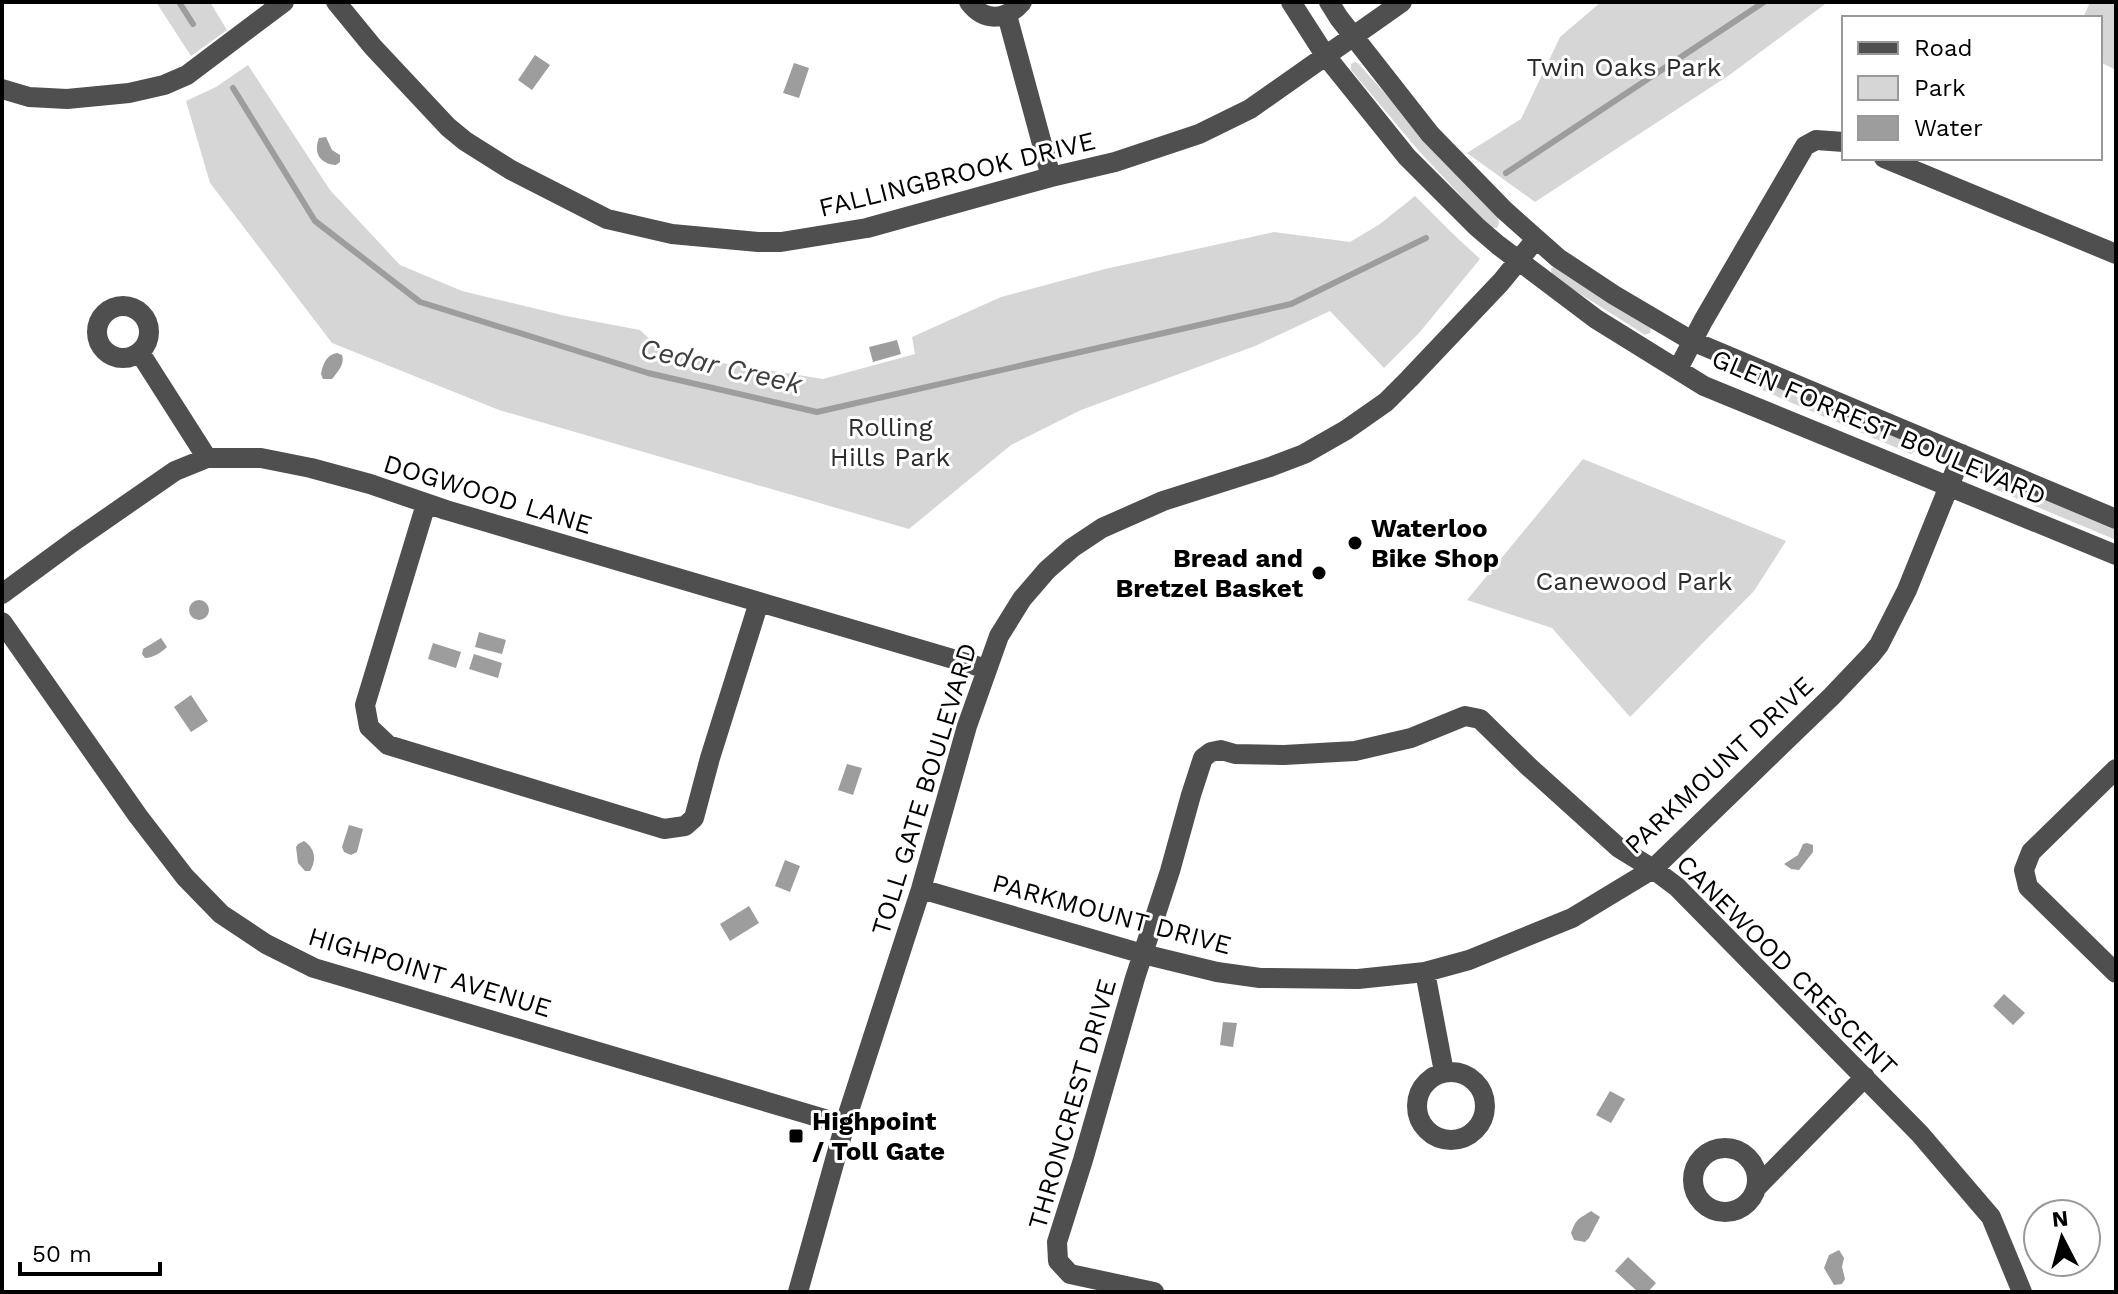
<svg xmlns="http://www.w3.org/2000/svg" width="2118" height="1294" viewBox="0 0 2118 1294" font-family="'Work Sans',sans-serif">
  <rect width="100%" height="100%" fill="#fff"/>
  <!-- green -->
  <path fill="#d6d6d6" d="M156 2H210L227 30 191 56Z
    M1601 2H1828L1728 76 1535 202 1467 153 1521 119 1560 37Z
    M2090 2H2116V70L2100 62V18H2083Z
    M1354 62 1358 63 1427 141 1498 217 1499 224 1497 228 1490 227 1418 150 1351 70V64Z
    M248 65 330 190 400 265 462 291 566 316 640 330 665 354 823 379 915 354 912 337 1001 297 1105 269 1274 232 1350 242 1380 224 1415 196 1451 232 1480 259 1419 333 1384 368 1330 311 1255 346 1081 410 1011 445 909 529 499 410 332 343 210 183 186 101 216 87Z
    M1554 266 1651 328 1650 333 1645 335 1552 276 1551 269Z
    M1717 360 1919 446 1917 450 1911 454 1715 370 1714 364Z
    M1583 459 1786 541 1754 591 1630 717 1552 628 1467 600Z
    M1991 474 2116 523V540L1992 488 1987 483V477Z"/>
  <!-- water -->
  <path fill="#9d9d9d" d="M535 55 550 65 532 90 518 80Z
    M794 63 809 68 799 98 783 93Z
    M326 137 332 150 340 155V162L336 165C320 164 313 153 319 138Z
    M897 340 901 354 873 362 869 347Z
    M337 353 342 355C345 364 338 372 332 379H323L321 374C323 364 326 355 337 353Z
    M189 610a10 10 0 1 1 20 0a10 10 0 1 1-20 0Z
    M479 632 506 640 502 654 475 647Z
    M161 638 167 647C162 652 153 658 145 658L142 654 143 649Z
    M433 643 461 652 456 668 428 659Z
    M474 654 502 663 498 678 469 669Z
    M191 695 208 721 191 732 174 707Z
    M847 764 862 768 853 795 838 790Z
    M349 825 363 829 357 852 351 855 344 852 342 847Z
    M304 841C315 848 317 860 310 871H305L298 863 296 847 298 844Z
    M1807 843 1813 845V852L1799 870 1791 869 1784 864 1798 855 1803 844Z
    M785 860 800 866 790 892 775 886Z
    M749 906 759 923 730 941 720 924Z
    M2004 994 2025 1013 2013 1025 1993 1006Z
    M1223 1022 1237 1023 1233 1047 1220 1045Z
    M1610 1091 1625 1099 1611 1123 1596 1115Z
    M1591 1211 1600 1217 1589 1238 1585 1242 1574 1240 1571 1233C1577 1217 1578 1220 1591 1211Z
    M1839 1250 1844 1258 1842 1267 1845 1279 1842 1284 1834 1285 1824 1268 1829 1255Z
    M1628 1257 1656 1283 1648 1292H1638L1615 1271Z"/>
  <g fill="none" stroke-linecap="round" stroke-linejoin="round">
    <!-- stream -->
    <path stroke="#9d9d9d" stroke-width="6" d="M179 2 193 24
      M233 88 315 221 420 302 648 373 817 412 1291 304 1426 238
      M1506 173 1764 2"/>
    <!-- minor -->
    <path stroke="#4f4f4f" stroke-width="20" d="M336 2 373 47 448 127 465 141 511 170 607 219 672 234 758 242H781L867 228 1051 177 1115 162 1199 134 1250 109 1402 2
      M969 2C984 22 1006 21 1022 2
      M1291 2 1325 55 1407 157 1477 227 1498 245 1596 319 1704 386 2116 555
      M1329 2 1339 18 1430 134 1504 210 1558 258 1614 295 1692 341 2116 519
      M1007 15 1051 177
      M2 89 29 97 67 99 129 93 164 85 187 75 284 2
      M1884 158 2116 254
      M97 332a26 26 0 1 1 52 0a26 26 0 1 1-52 0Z
      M140 353 207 458
      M1678 369 1703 321 1805 146 1816 140 1844 142
      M426 504 365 705 369 727 388 745 664 829 685 826 694 818 710 758 759 602
      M2 594 74 541 175 471 207 458H261L311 468 370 484 446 510 987 669
      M2 622 138 816 185 877 221 914 266 944 314 968 845 1125
      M2116 769 2031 852 2024 870 2028 887 2116 973
      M921 889 1143 954 1217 972 1260 978 1358 979 1425 972 1469 960 1572 918 1653 869 1832 696 1871 655 1879 645 1907 590 1962 454
      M1425 972 1444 1072
      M1417 1106a34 34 0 1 1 68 0a34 34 0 1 1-68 0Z
      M1693 1180a32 32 0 1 1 64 0a32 32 0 1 1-64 0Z
      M1756 1188 1865 1077
      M798 1292 847 1117 921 889 967 726 999 636 1022 599 1047 570 1072 548 1102 528 1163 501 1270 467 1304 454 1346 430 1386 402 1409 379 1501 282 1536 239
      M1154 1292 1070 1274 1058 1261 1057 1242 1083 1160 1135 978 1170 871 1191 795 1203 758 1211 752 1221 750 1235 754 1284 755 1355 751 1411 738 1465 716 1480 719 1528 766 1619 848 1653 869 1677 887 1920 1134 1991 1217 2022 1292"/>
  </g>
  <!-- markers -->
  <g fill="#000" stroke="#fff" stroke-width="3">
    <circle cx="1355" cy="543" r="8"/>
    <circle cx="1319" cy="573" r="8"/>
    <rect x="788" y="1128" width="16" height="16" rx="4"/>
  </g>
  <g text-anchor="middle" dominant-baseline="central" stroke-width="6" stroke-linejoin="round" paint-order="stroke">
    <!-- park labels -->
    <g font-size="26" fill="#2d2d2d" stroke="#fff">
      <text x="1624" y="67">Twin Oaks Park</text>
      <text x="890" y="427">Rolling<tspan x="890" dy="30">Hills Park</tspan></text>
      <text x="1634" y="581">Canewood Park</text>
    </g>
    <!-- street labels -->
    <g font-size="26" fill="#000" stroke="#fff">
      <text transform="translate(957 174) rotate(-14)">FALLINGBROOK DRIVE</text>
      <text transform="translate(1879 427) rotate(23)">GLEN FORREST BOULEVARD</text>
      <text transform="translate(488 494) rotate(17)">DOGWOOD LANE</text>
      <text transform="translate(1719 765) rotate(-43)">PARKMOUNT DRIVE</text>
      <text transform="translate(924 789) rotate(-73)">TOLL GATE BOULEVARD</text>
      <text transform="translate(1112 914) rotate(15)">PARKMOUNT DRIVE</text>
      <text transform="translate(1787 965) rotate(45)">CANEWOOD CRESCENT</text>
      <text transform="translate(430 972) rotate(17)">HIGHPOINT AVENUE</text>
      <text transform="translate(1072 1104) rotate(-74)">THRONCREST DRIVE</text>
    </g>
    <!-- poi labels -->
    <g font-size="26" font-weight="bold" fill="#000" stroke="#fff" text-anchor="start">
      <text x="1371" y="528">Waterloo<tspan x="1371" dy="30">Bike Shop</tspan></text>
      <text x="1303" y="558" text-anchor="end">Bread and<tspan x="1303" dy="30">Bretzel Basket</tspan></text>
      <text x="812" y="1121">Highpoint<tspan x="812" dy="30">/ Toll Gate</tspan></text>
    </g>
    <!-- water labels -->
    <g font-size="28" font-style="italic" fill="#3e3e3e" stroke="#fff">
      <text transform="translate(721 366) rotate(13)">Cedar Creek</text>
    </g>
  </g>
  <!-- border -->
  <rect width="2118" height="1294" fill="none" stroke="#000000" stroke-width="8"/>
  <!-- legend -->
  <rect x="1842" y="16" width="260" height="144" fill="#ffffff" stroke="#999999" stroke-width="2"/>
  <rect x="1858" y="42" width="40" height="12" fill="#4f4f4f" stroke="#999999" stroke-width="2"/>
  <text x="1914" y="56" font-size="24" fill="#000000">Road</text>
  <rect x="1858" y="76" width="40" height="24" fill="#d6d6d6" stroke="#999999" stroke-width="2"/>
  <text x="1914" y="96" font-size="24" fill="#000000">Park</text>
  <rect x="1858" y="116" width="40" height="24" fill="#9d9d9d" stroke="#999999" stroke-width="2"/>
  <text x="1914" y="136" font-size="24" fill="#000000">Water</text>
  <!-- north arrow -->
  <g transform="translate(2062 1238) rotate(354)"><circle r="38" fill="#ffffff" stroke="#999999" stroke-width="2"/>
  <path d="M0-6L14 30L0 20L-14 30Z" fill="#000000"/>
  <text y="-12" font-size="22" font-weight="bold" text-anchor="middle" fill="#000000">N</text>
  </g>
  <!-- scale -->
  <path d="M20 1262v12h140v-12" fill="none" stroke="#000000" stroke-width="4"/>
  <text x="32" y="1262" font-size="24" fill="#000000" stroke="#ffffff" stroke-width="6" paint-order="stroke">50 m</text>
</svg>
